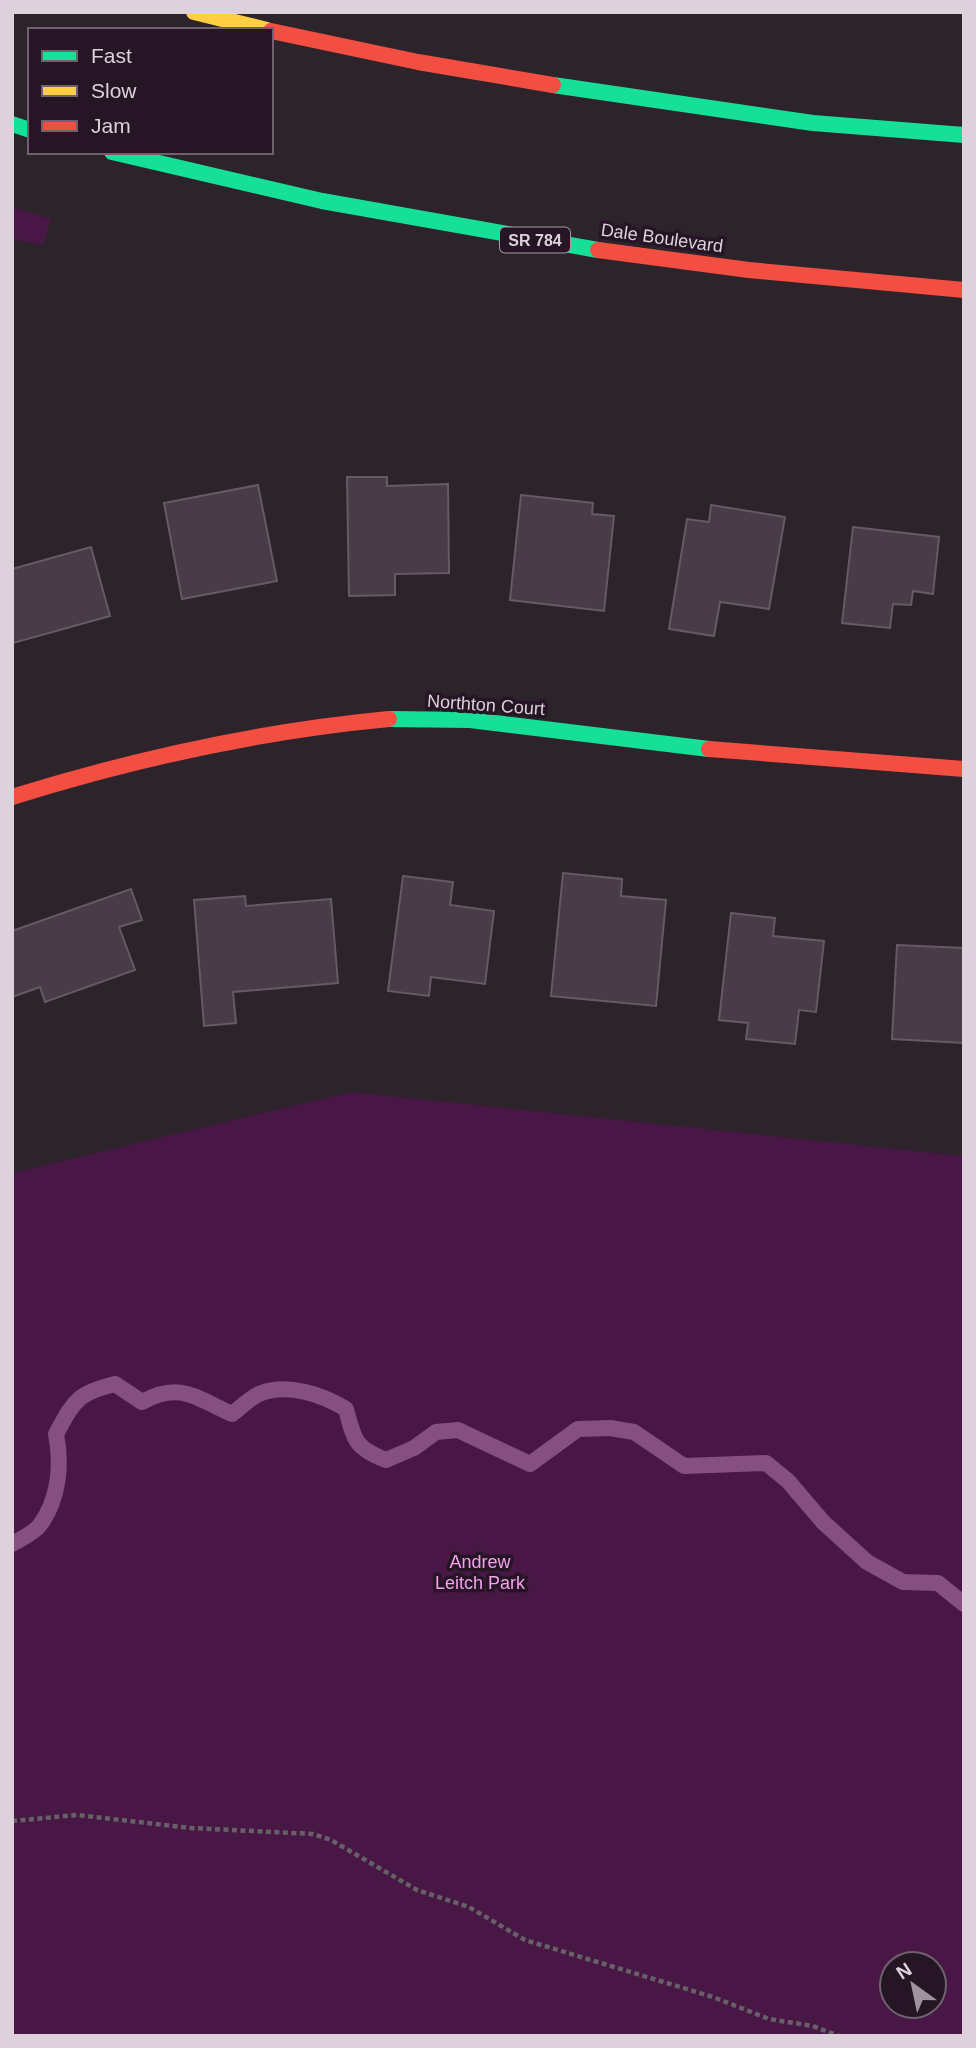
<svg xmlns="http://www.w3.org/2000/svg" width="976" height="2048" viewBox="0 0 976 2048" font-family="Helvetica,sans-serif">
  <rect width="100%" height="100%" fill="#2c232b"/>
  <!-- green -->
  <path fill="#481746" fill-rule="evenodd" d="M12 207 51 219 43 245 12 239Z
    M352 1092 964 1156V2036H12V1173ZM892 1964H934V2006H892Z"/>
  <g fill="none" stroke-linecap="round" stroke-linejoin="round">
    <!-- stream -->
    <path stroke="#854f81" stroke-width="16" d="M12 1544C21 1539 34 1533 40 1525 59 1499 62 1465 56 1434 74 1401 77 1393 115 1384L142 1402C180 1381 196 1398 232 1414 240 1408 250 1398 259 1394 287 1382 323 1395 346 1409 354 1440 355 1448 386 1460L414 1448 436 1432 458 1430 530 1464 578 1429 610 1428 634 1432 684 1466 766 1463 788 1481 823 1522 867 1562 903 1582 938 1583 964 1604"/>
  </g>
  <!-- building -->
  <path fill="#493b48" stroke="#645b63" stroke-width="2" d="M347 477H387V486L448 484 449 573 395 574V595L349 596Z
    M258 485 277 581 182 599 164 503Z
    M521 495 593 503 592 514 614 516 604 611 510 600Z
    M711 505 785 517 769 609 720 602 714 636 669 629 687 519 709 522Z
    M853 527 939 537 933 594 913 591 911 605 893 604 890 628 842 623Z
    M91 547 110 616 13 643 12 569Z
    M563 873 622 879 621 896 666 900 656 1006 551 996Z
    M403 876 453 882 450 905 494 911 485 984 431 977 429 996 388 991Z
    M131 889 142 920 119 927 135 970 45 1002 40 987 12 997V931Z
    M245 896 246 906 331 899 338 983 233 992 236 1023 204 1026 194 900Z
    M731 913 775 918 773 936 824 941 816 1012 799 1010 795 1044 746 1039 748 1023 719 1020Z
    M897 945 964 948V1043L892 1039Z"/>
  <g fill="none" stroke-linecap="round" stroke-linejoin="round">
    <!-- path -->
    <path stroke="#666166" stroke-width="4.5" stroke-dasharray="5 3.5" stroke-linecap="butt" d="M12 1821 77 1815 191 1828 313 1834 331 1840 417 1890 469 1907 525 1940 713 1997 769 2019 813 2026 839 2036"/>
    <!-- fast -->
    <path stroke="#16e098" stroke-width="16" d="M553 85 813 123 964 135
      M12 124 30 130
      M112 152 322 201 598 250
      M389 719 470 720 709 749"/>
    <!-- slow -->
    <path stroke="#ffcf43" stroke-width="16" d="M194 12 267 30"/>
    <!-- jam -->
    <path stroke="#f24e42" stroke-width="16" d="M271 31 418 62 553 85
      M598 250 749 270 964 290
      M709 749 964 769
      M12 797C134 759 261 731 389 719"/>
  </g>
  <g text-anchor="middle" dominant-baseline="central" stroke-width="7" stroke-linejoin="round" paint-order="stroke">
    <!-- shield labels -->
    <rect fill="#261625" stroke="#a699a5" stroke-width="2" x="500" y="227.5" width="70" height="25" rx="5"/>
    <g font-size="16" font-weight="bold" fill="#ddd1dc">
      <text x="535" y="240">SR 784</text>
    </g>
    <!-- street labels -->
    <g font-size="18" fill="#ddd1dc" stroke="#261625">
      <text transform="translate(662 238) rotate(8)">Dale Boulevard</text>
      <text transform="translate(486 705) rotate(4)">Northton Court</text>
    </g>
    <!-- park labels -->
    <g font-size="18" fill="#f5a1ee" stroke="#261625">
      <text x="480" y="1562">Andrew<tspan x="480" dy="21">Leitch Park</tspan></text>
    </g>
  </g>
  <!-- border -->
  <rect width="976" height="2048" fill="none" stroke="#ddd1dc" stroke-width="28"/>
  <!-- legend -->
  <rect x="28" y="28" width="245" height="126" fill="#261625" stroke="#6f616e" stroke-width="2"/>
  <rect x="42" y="51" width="35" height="10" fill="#16e098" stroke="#6f616e" stroke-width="2"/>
  <text x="91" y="63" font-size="21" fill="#ddd1dc">Fast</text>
  <rect x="42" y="86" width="35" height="10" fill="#ffcf43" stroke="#6f616e" stroke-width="2"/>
  <text x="91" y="98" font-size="21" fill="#ddd1dc">Slow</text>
  <rect x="42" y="121" width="35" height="10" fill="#f24e42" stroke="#6f616e" stroke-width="2"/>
  <text x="91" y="133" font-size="21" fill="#ddd1dc">Jam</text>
  <!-- north arrow -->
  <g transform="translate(913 1985) rotate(327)"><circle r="33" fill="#261625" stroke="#6f616e" stroke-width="2"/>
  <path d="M0-5L12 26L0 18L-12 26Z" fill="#9f949e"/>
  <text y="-10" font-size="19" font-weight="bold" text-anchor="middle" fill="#ddd1dc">N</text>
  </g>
</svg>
